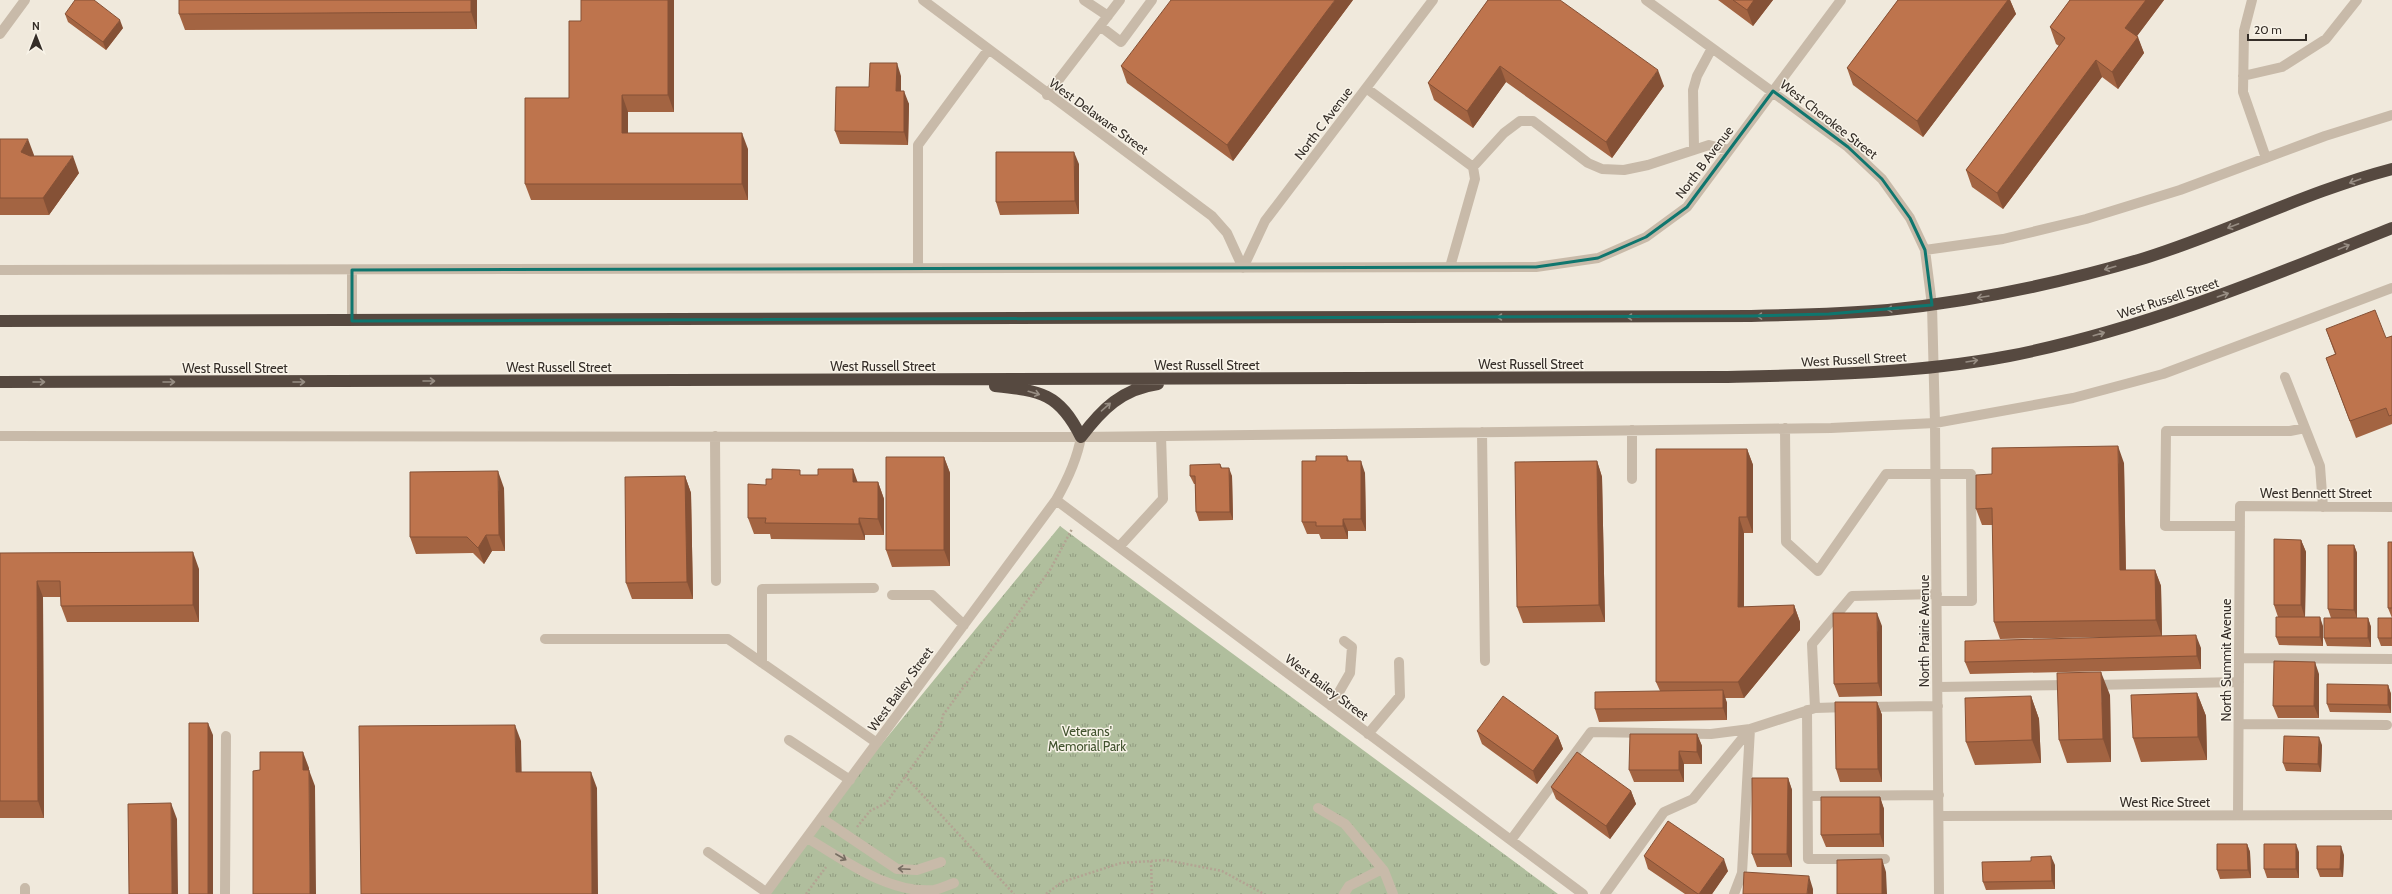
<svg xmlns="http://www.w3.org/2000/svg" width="2392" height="894" viewBox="0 0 2392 894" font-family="Cabin,sans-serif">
  <defs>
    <pattern id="grass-tufts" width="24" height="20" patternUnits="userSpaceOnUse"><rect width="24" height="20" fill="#b0be9d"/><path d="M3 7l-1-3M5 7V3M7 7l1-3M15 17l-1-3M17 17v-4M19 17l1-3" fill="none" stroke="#909b80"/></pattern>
  </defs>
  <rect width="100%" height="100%" fill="#f0e9dc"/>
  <!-- grass -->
  <path fill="url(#grass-tufts)" d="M1060 526 1084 544 1558 894H765L821 818Z"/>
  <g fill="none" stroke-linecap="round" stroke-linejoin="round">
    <!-- path -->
    <path stroke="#b3a493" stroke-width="2.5" stroke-dasharray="2 2" stroke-linecap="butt" d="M905 776 1014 894
      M857 827 870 811 886 803 940 728 943 715 1050 570 1072 529
      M1151 861 1152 894
      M806 894 826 867
      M1046 894 1062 882 1121 863 1166 860 1222 871 1264 894"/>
    <!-- minor -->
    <path stroke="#c8baa9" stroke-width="10" d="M923 0 1212 216 1227 233 1243 268
      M1084 0 1108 16
      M1646 0 1848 147 1882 179 1910 218 1925 250 1932 305 1935 423 1939 894
      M2252 0 2244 31 2243 92 2266 158
      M1100 26 1121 42 1152 0
      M0 34 25 0
      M2243 76 2282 67 2326 39 2357 0
      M1366 88 1473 167 1475 179 1450 267
      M1047 95 1120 0
      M1694 148 1693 90 1697 76 1712 48
      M1473 167 1504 133 1520 121H1533L1588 163 1602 169 1624 170 1648 165 1709 145 1729 150
      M1925 250 2003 239 2086 219 2180 190 2325 136 2392 115
      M918 268V145L988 50
      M1243 268 1265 221 1433 0
      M0 270 1536 267 1598 258 1646 237 1687 207 1841 0
      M352 270V321
      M2285 377 2320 466 2323 507
      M1785 428 1786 542 1818 571 1886 474H1971L1972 601H1937
      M1632 430V479
      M1482 432 1485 661
      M0 436 1081 437 1831 428 1935 423 2073 398 2163 374 2392 288
      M715 436 716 581
      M1056 500 1583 894
      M2240 526H2165L2166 431H2290L2305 428
      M1119 547 1163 499 1161 436
      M892 595H932L964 625
      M545 639H728L877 743
      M2239 658 2392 659
      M762 663V589L874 588
      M2094 685 2239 682
      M1938 687 2070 685
      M1331 706 1350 673 1352 647 1344 641
      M1866 707 1938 706
      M1815 708 1812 644 1852 596 1937 594
      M1807 710 1808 859H1885
      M2239 724 2387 725
      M1368 734 1400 696 1399 662
      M789 740 850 780
      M1808 796 1939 795
      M1318 808 1345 824 1384 871 1393 894
      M2238 814 2240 506 2392 507
      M1939 816 2392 815
      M821 818 897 869 917 870 941 862
      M807 838C845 860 888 894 934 890 940 889 948 885 954 883
      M1511 840 1591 732 1711 734 1750 729
      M708 852 766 892
      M25 888V894
      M225 894 226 736
      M765 894 1056 500C1068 479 1077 460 1081 437
      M1344 894 1349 886 1382 869
      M1605 894 1664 812 1693 799 1750 729
      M1734 894 1742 873 1750 729 1815 708 1848 707"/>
    <!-- highway -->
    <path stroke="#564940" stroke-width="12" d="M0 321 1751 316C1797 315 1842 314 1888 310 1975 301 2061 283 2145 258 2228 232 2308 191 2392 169
      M0 382 1721 377C1818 375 1914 374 2009 356 2142 330 2267 278 2392 228
      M995 386C1041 391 1059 393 1081 437 1102 409 1122 389 1158 384"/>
  </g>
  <!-- wall -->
  <path fill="#a36442" d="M477 0V29L185 30 179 14Z
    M581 0H674V112H628V133L748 149V200H531L525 184 569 98 581 21Z
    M1353 0 1233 161 1127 83 1121 66Z
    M1488 0 1664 86 1612 158 1506 82 1473 128 1434 100 1428 83Z
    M1718 0H1773L1753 26Z
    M1898 0H2010L2016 14 1923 137 1853 85 1847 68Z
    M2070 0H2164L2137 36 2144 53 2118 89 2102 77 2003 209 1972 187 1966 170 2059 46 2056 44 2050 27Z
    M65 14 123 28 106 50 68 22Z
    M901 76V91L909 104 908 145 840 144 835 131 869 87Z
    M0 139 34 155V156L79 173 49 215H0Z
    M1079 164V214L1000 215 996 202Z
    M2326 329 2386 338 2392 336V424L2356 438 2326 358 2335 354Z
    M1747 449 1753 465V533H1744V607L1794 605 1800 622V630L1744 698H1725L1727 703V720L1599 722 1595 709 1660 691 1656 682Z
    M1347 456 1349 461 1365 473 1366 531H1348V539H1321L1319 534H1307L1302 522 1316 461Z
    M944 457 950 473V566L892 567 886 550Z
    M1597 461 1602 477 1605 622 1523 623 1517 607Z
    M2124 463 2126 570H2155L2161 586 2162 636 2201 648V669L1970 674 1965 662 2103 637 2000 639 1994 622 1993 525H1982L1976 509 1992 474Z
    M1220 464 1222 468 1232 476 1233 520 1199 521 1196 512 1195 484H1194L1190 476Z
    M802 475 858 482H878L884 499V535H865V540L771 539 770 534H754L748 518 766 485 772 479Z
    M685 476 691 493 693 599H632L626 583Z
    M504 488 505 551H492L484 564 473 553 416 554 410 537Z
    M2301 540 2306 552 2305 617 2323 626V646L2279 645 2276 637 2278 617 2274 605Z
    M2392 542V618L2388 608Z
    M2354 545 2357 553V618H2368L2371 627V647L2327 646 2324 638 2331 618 2328 609Z
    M0 553 199 569V622H67L61 606V597H43L44 818H0Z
    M2392 618V646H2381L2378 638Z
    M1882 626V696L1839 697 1834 684Z
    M2319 674V718H2278L2273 706Z
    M2388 685 2391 694V713L2330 712 2327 704Z
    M2197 693 2206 716 2207 760 2141 762 2133 738Z
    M2110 695 2111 762 2067 763 2059 740Z
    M2031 696 2039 719 2041 763 1975 765 1966 742Z
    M1877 702 1882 715V782H1840L1836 769Z
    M1477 731 1558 736 1563 749 1537 784 1482 744Z
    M1697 734 1702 746V764H1684V782H1634L1629 770Z
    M2322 745 2321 772 2286 771 2283 763Z
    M1788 778 1792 790V867H1757L1752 854Z
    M1551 787 1631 791 1636 804 1610 839 1556 799Z
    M1880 797 1884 809V847H1826L1821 835Z
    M2247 844 2250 852 2251 878 2220 879 2217 870Z
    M2299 852V878H2267L2264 869Z
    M2344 855 2343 877H2320L2317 869Z
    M1644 856 1728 871 1712 894H1685L1648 869Z
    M2031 861 2055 865V889L1986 890 1983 882Z"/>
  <!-- shaded-wall -->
  <path fill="#855136" d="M471 0H477V29L471 12Z
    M668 0H674V112L668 95Z
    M1335 0H1353L1233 161 1227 145Z
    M1754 0H1773L1753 26 1747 10Z
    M2008 0H2010L2016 14 1923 137 1917 121Z
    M2146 0H2164L2131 44 2125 28Z
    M120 20 123 28 106 50 103 42Z
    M2138 37 2144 53 2118 89 2112 72Z
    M2096 60 2102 77 2003 209 1997 193Z
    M897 63 901 76V103L896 91Z
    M1500 66 1506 82 1473 128 1467 111Z
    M1658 70 1664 86 1612 158 1606 142Z
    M904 91 909 104 908 145 904 132Z
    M622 95 628 112V149L622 133Z
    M742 133 748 149V200L742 184Z
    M28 139 34 155 27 168 21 152Z
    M1074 152 1079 164V214L1075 201Z
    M73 156 79 173 49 215 43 198Z
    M2118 446 2124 463 2126 586 2120 570Z
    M1747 449 1753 465V533L1747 517Z
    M944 457 950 473V566L944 550Z
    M1361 461 1365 473 1366 531 1361 519Z
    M1597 461 1602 477 1605 622 1599 605Z
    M1229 468 1232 476 1233 520 1230 512Z
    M853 469 859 486 853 482Z
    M498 471 504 488 505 551 499 535Z
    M685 476 691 493 693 599 687 582Z
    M878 482 884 499V535L878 519Z
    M1739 517 1744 533V623L1738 607Z
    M859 518 865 535V540L859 524Z
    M1343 519 1348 531V539L1343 526Z
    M486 535 492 551 484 564 478 548Z
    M2301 540 2306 552 2305 618 2301 605Z
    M2354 545 2357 553V618L2354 610Z
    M193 552 199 569V622L193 605Z
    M2155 570 2161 586 2162 637 2156 620Z
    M37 581 43 597 44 818 38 801Z
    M1794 605 1800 622V630L1744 698 1738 682Z
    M1877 613 1882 626V696L1878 683Z
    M2320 617 2323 626V646L2320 637Z
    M2368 618 2371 627V647L2368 638Z
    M2196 635 2201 648V669L2197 656Z
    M2315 662 2319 674V718L2314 706Z
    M2101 672 2110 695 2111 762 2103 739Z
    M2388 685 2391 694V713L2388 705Z
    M1723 690 1727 703V720L1723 708Z
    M2197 693 2206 716 2207 760 2198 737Z
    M2031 696 2039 719 2041 763 2032 740Z
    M1877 702 1882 715V782L1878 769Z
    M208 723 213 735V894H208Z
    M515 725 521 741 522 789 516 772Z
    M1697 734 1702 746V764L1697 752Z
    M1558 736 1563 749 1537 784 1533 771Z
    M2319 737 2322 745 2321 772 2318 764Z
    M1679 751 1684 764V782L1679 770Z
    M303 752 309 768V786L303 770Z
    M309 770 315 786 316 894H310Z
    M591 772 597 788 598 894H592Z
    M1788 778 1792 790V867L1787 854Z
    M1631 791 1636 804 1610 839 1606 826Z
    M1880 797 1884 809V847L1880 834Z
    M171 803 177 819 178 894H172Z
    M2247 844 2250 852 2251 878 2248 870Z
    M2296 844 2299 852V878L2296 869Z
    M2341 846 2344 855 2343 877 2340 869Z
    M2051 856 2055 865V889L2052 881Z
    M1724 859 1728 871 1712 894H1699Z
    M1882 859 1886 872 1887 894H1882Z
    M1809 876 1813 889V894H1807Z"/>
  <!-- building -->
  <path fill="#be744d" stroke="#855136" d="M75 0H94L120 20 103 42 65 14Z
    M179 0H471V12L179 14Z
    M581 0H668V95H622V133H742V184H525V98H569V21H581Z
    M1171 0H1335L1227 145 1121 66Z
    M1488 0H1560L1658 70 1606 142 1500 66 1467 111 1428 83Z
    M1733 0H1754L1747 10Z
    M1898 0H2008L1917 121 1847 68Z
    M2070 0H2146L2125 28 2138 37 2112 72 2096 60 1997 193 1966 170 2065 38 2050 27Z
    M870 63H897L896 91H904V132L835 131 836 87H869Z
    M0 139H28L21 152 30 156H73L43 198H0Z
    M996 152H1074L1075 201 996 202Z
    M2375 310 2386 338 2392 336V415L2389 416 2386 408 2350 421 2326 358 2336 354 2326 329Z
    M2118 446 2120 570H2155L2156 620 1994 622 1992 508 1976 509V475L1992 474V448Z
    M1656 449H1747V517H1739L1738 607 1794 605V613L1738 682H1656Z
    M1316 456H1347V461H1361V519H1343V526H1316V522H1302V461H1316Z
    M886 457H944V550H886Z
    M1597 461 1599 605 1517 607 1515 462Z
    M1220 464 1221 468H1229L1230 512H1196L1195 476H1190V465Z
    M772 469 800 470V475H818V469H853V482H878V519L859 518V524L765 523 766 518H748V484L766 485V479H772Z
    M498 471 499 535H486L478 548 467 537H410V472Z
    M685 476 687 582 626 583 625 477Z
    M2274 539 2301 540V605H2274Z
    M2388 542H2392V608H2388Z
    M2328 545H2354V610L2328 609Z
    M193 552V605L61 606 60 581H37L38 801H0V553Z
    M1833 613H1877L1878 683 1834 684Z
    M2276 617H2320V637H2276Z
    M2324 618H2368V638H2324Z
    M2378 618H2392V638H2378Z
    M2196 635 2197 656 1965 662V641Z
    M2274 661 2315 662 2314 706H2273Z
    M2101 672 2103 739 2059 740 2057 673Z
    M2327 684 2388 685V705L2327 704Z
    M1723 690V708L1595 709V692Z
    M2197 693 2198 737 2133 738 2131 695Z
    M1503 696 1558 736 1533 771 1477 731Z
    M2031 696 2032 740 1966 742 1965 698Z
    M1835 702H1877L1878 769H1836Z
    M189 723H208V894H189Z
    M515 725 516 772H591L592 894H361L359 726Z
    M1630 734H1697V752L1679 751V770H1629Z
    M2284 736 2319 737 2318 764 2283 763Z
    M260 752H303V770H309L310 894H253V771L260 770Z
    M1577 752 1631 791 1606 826 1551 787Z
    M1752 778H1788L1787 854H1752Z
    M1821 797H1880V834L1821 835Z
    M171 803 172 894H129L128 804Z
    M1668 821 1724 859 1699 894H1698L1644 856Z
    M2217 844H2247L2248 870H2217Z
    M2264 844H2296V869H2264Z
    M2317 846H2341L2340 869H2317Z
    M2051 856 2052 881 1983 882 1982 862 2031 861V857Z
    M1882 859V894H1837V860Z
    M1744 872 1809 876 1807 894H1743Z"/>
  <!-- one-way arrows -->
  <defs><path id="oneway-shaft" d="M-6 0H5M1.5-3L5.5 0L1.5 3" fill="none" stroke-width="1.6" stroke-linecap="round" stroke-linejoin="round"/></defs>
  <g stroke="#978d83">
    <use href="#oneway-shaft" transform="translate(2355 181) rotate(160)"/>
    <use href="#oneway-shaft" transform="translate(2233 226) rotate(159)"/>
    <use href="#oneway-shaft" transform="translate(2344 247) rotate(-22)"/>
    <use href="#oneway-shaft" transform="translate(2110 268) rotate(164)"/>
    <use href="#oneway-shaft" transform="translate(2223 295) rotate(-19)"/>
    <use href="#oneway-shaft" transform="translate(1983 297) rotate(171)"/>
    <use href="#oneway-shaft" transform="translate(1893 309) rotate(174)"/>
    <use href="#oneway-shaft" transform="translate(1763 316) rotate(178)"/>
    <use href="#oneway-shaft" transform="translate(1503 317) rotate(180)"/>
    <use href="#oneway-shaft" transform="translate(1633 317) rotate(180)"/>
    <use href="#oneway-shaft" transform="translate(2099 334) rotate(-16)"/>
    <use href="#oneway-shaft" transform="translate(1972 361) rotate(-9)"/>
    <use href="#oneway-shaft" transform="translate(429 381)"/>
    <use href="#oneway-shaft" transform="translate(39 382)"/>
    <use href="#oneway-shaft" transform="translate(169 382)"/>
    <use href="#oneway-shaft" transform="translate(299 382)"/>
    <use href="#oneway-shaft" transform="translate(1034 393) rotate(16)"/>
    <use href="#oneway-shaft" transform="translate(1106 407) rotate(-41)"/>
  </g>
  <g stroke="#776d62">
    <use href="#oneway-shaft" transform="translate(841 857) rotate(30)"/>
    <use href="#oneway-shaft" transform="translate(904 869) rotate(-177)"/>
  </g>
  <!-- marked area -->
  <path fill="none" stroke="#0f766e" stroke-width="3" stroke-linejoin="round" d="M1773 91 1848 147 1882 179 1910 218 1925 250 1932 305 1829 314 1751 316 352 321V270L1536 267 1598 258 1646 237 1687 207Z"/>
  <g text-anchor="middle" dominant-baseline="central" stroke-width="3" stroke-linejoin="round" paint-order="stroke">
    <!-- street labels -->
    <g font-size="13" fill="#352e28" stroke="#f8f3e8">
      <text transform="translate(1099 116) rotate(36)">West Delaware Street</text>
      <text transform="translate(1829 119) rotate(38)">West Cherokee Street</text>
      <text transform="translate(1323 123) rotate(-53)">North C Avenue</text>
      <text transform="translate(1704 162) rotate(-53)">North B Avenue</text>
      <text transform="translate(2168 298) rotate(-18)">West Russell Street</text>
      <text transform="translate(1854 359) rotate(-3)">West Russell Street</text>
      <text x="1531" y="364">West Russell Street</text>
      <text x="1207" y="365">West Russell Street</text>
      <text x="883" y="366">West Russell Street</text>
      <text x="559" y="367">West Russell Street</text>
      <text x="235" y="368">West Russell Street</text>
      <text x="2316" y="493">West Bennett Street</text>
      <text transform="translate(1924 631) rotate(-90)">North Prairie Avenue</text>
      <text transform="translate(2226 660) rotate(-90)">North Summit Avenue</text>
      <text transform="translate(1327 687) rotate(37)">West Bailey Street</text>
      <text transform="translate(900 689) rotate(-54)">West Bailey Street</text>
      <text x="2165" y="802">West Rice Street</text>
    </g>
    <!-- park labels -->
    <g font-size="13" fill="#41522e" stroke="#f8f3e8">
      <text x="1087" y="731">Veterans'<tspan x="1087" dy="15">Memorial Park</tspan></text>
    </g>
  </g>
  <!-- north arrow -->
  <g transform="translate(36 36)" stroke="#f8f3e8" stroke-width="3" paint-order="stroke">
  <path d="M0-3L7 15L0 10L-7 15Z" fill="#352e28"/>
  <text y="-6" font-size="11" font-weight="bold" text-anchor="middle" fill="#352e28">N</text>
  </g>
  <!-- scale -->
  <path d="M2248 34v6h58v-6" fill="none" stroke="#352e28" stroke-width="2"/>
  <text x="2254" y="34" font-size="12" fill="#352e28" stroke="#f8f3e8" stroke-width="3" paint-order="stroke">20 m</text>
</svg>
